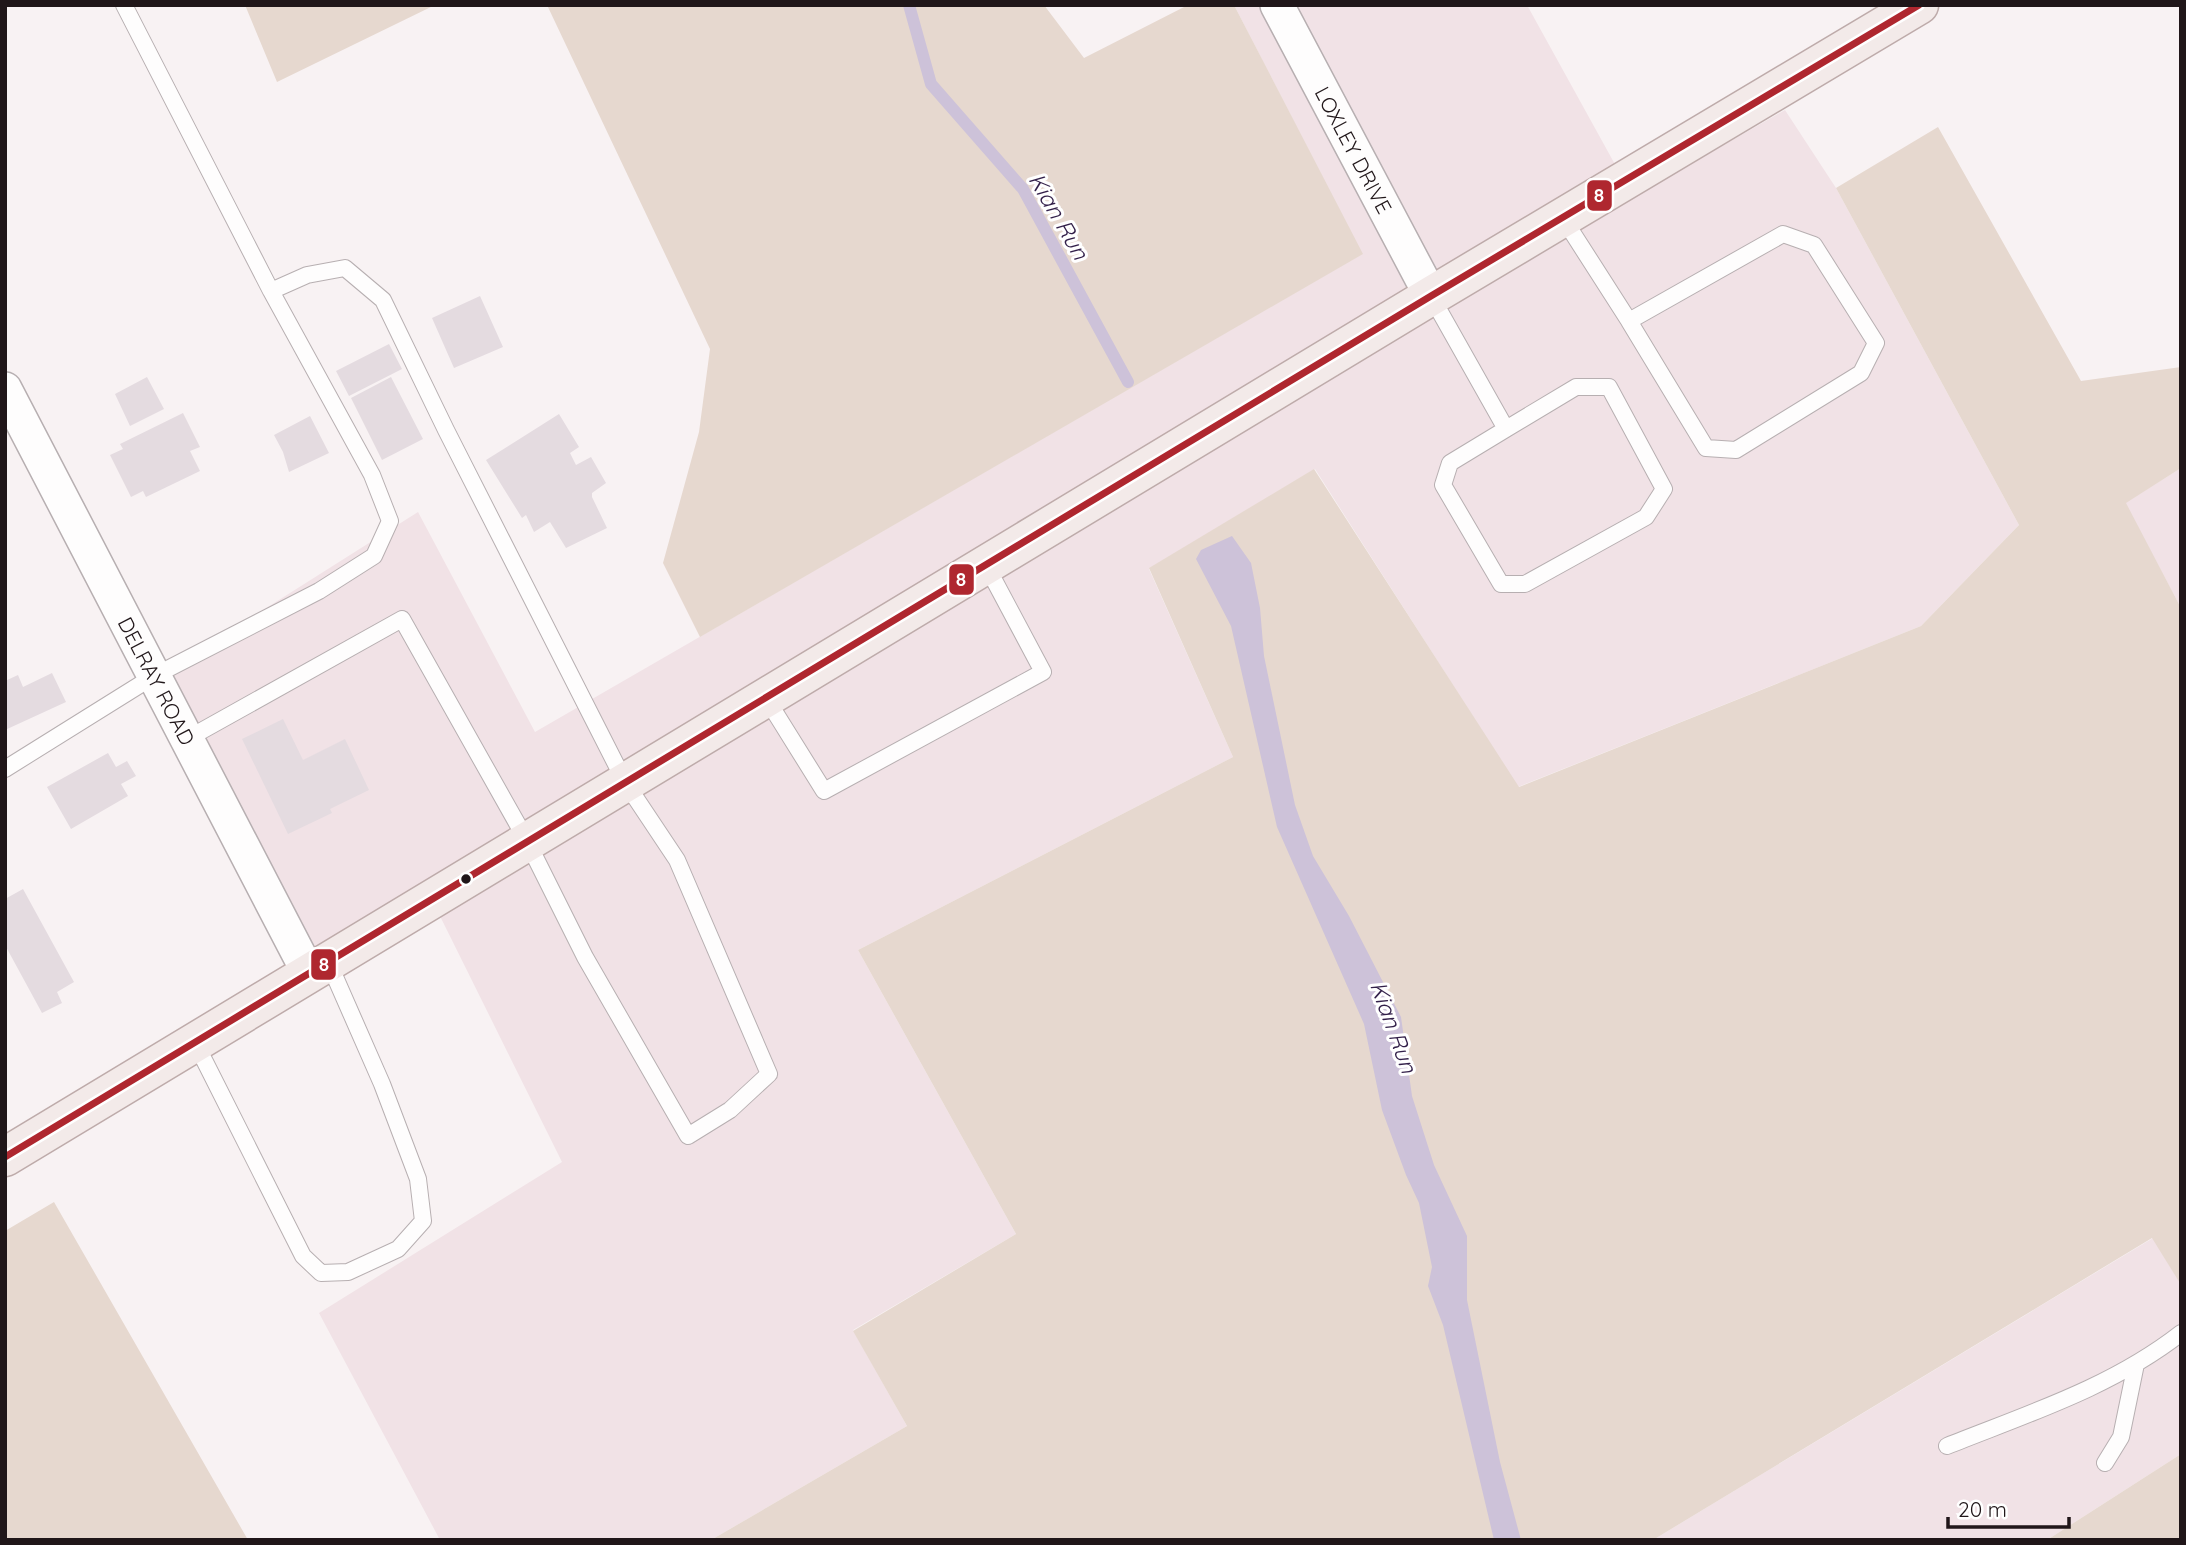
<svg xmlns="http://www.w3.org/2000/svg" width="2186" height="1545" viewBox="0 0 2186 1545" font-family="Quicksand,sans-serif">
  <rect width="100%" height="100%" fill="#f8f2f3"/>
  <!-- built -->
  <path fill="#f1e2e6" d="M1234 5H1527L1633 197 1785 110 1836 188 2019 525 1921 626 1518 787 1315 469 1149 569 1233 757 858 950 1016 1234 853 1330 907 1426 711 1540H440L319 1313 562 1162 434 904 311 978 157 677 418 512 535 732 1362 254Z
    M2181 468V608L2125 503Z
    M2153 1238 2181 1285V1454L2047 1540H1653Z"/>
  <!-- green -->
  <path fill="#e6d8cf" d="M245 5H435L277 82Z
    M547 5H1044L1084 58 1188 5H1234L1363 254 700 637 663 563 699 432 710 349Z
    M1938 127 2081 381 2181 367V468L2126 503 2181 608V1285L2152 1238 1653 1540H711L907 1426 853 1331 1016 1234 858 950 1233 757 1149 568 1314 469 1519 787 1921 626 2019 525 1836 188Z
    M54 1202 248 1540H5V1231Z
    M2181 1454V1540H2047Z"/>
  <!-- water -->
  <path fill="#cdc2d9" d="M1232 536 1251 563 1260 608 1264 656 1295 805 1313 856 1349 916 1401 1017 1412 1096 1434 1165 1467 1236V1300L1500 1462 1521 1540H1494L1443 1325 1428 1286 1432 1267 1419 1203 1406 1175 1382 1110 1364 1024 1277 827 1231 626 1196 559 1201 550Z"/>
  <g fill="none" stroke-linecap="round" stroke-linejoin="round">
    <!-- stream -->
    <path stroke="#cdc2d9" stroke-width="12" d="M909 5 931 84 1023 189 1128 382"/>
  </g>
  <!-- building -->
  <path fill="#e4dbe0" d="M480 296 503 347 454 368 432 318Z
    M389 344 402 369 349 396 336 371Z
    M147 377 164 409 130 426 115 394Z
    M391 377 423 439 382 460 351 398Z
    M183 413 200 447 190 451 200 471 146 497 143 491 131 497 110 455 123 449 120 444Z
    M559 414 579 447 570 453 576 465 591 457 606 483 592 493V497L607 528 566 548 550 522 534 532 526 515 522 518 486 460Z
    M310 416 329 453 289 472 283 452 274 435Z
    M52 673 66 702 5 730V681L18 675 23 687Z
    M283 719 303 760 345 739 369 790 330 809 332 813 288 834 242 739Z
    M108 753 116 767 127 761 136 776 121 784 128 796 71 829 47 787Z
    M23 889 74 982 57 992 62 1003 42 1013 5 945V899Z"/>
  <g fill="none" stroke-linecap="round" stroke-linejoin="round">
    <defs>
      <path id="service" d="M1563 218 1629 321 1706 448 1736 450 1861 373 1876 343 1814 245 1783 234 1629 321
        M1431 296 1506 429 1450 463 1443 485 1501 584H1525L1646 517 1664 489 1609 387H1576L1506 429
        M766 698 824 791 1043 672 986 565
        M187 739 402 619 527 841 585 957 688 1136 730 1110 769 1074 677 860 625 782 446 430 383 300 345 268 307 275 271 291
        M5 769 154 676 319 591 374 556 390 521 372 475 271 291 124 5
        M195 1042 303 1256 321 1273 348 1272 398 1249 423 1221 418 1179 382 1084 328 961
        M1947 1446C2027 1414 2112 1387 2181 1333
        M2105 1463 2121 1437 2136 1364"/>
      <g id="minor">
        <path id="s1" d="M1277 5 1431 296"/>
        <path id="s2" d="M5 389 308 972"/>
      </g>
      <path id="primary" d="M5 1157 1431 296 1919 5"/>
    </defs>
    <!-- service casing -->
    <use href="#service" stroke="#b7afb1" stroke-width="18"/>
    <!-- minor casing -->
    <use href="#minor" stroke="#b7afb1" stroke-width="36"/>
    <!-- primary casing -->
    <use href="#primary" stroke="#beabaa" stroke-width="41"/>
    <!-- service -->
    <use href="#service" stroke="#fefdfd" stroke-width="16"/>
    <!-- minor -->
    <use href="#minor" stroke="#fefdfd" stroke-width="33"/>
    <!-- primary -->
    <use href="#primary" stroke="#f3eae9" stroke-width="38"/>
    <defs>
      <path id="bus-1" d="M5 1157 1431 296 1919 5"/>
    </defs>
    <!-- bus-1 casing -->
    <use href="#bus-1" stroke="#fff" stroke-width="12"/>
    <!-- bus-1 -->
    <use href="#bus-1" stroke="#af272f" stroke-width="7"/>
  </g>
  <!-- markers -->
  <circle fill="#201619" stroke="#fff" stroke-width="2.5" cx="466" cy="879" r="6"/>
  <g text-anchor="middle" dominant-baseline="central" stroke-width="6" stroke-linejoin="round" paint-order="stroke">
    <!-- street labels -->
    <g font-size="21" fill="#201619" stroke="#fff">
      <text stroke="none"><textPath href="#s1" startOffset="164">LOXLEY DRIVE</textPath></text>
      <text stroke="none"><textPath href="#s2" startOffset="329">DELRAY ROAD</textPath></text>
    </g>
    <!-- water labels -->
    <g font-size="23" font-style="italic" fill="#321f49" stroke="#fff">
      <text transform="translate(1059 216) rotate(60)">Kian Run</text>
      <text transform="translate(1394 1027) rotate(70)">Kian Run</text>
    </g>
  </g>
  <g stroke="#fff" stroke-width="2.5">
    <rect x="1586" y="179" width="27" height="33" rx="7" fill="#af272f"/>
    <rect x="948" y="563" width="27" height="33" rx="7" fill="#af272f"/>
    <rect x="310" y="948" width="27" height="33" rx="7" fill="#af272f"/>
  </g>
  <g font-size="19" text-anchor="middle" font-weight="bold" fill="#fff">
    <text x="1599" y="202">8</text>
    <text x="961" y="586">8</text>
    <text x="324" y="971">8</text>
  </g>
  <!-- border -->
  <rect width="2186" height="1545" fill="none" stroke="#201619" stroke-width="14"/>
  <!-- scale -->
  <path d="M1948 1517v10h121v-10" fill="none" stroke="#201619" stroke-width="3.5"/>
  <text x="1958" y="1517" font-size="21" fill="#201619" stroke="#ffffff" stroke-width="5" paint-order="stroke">20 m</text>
</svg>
